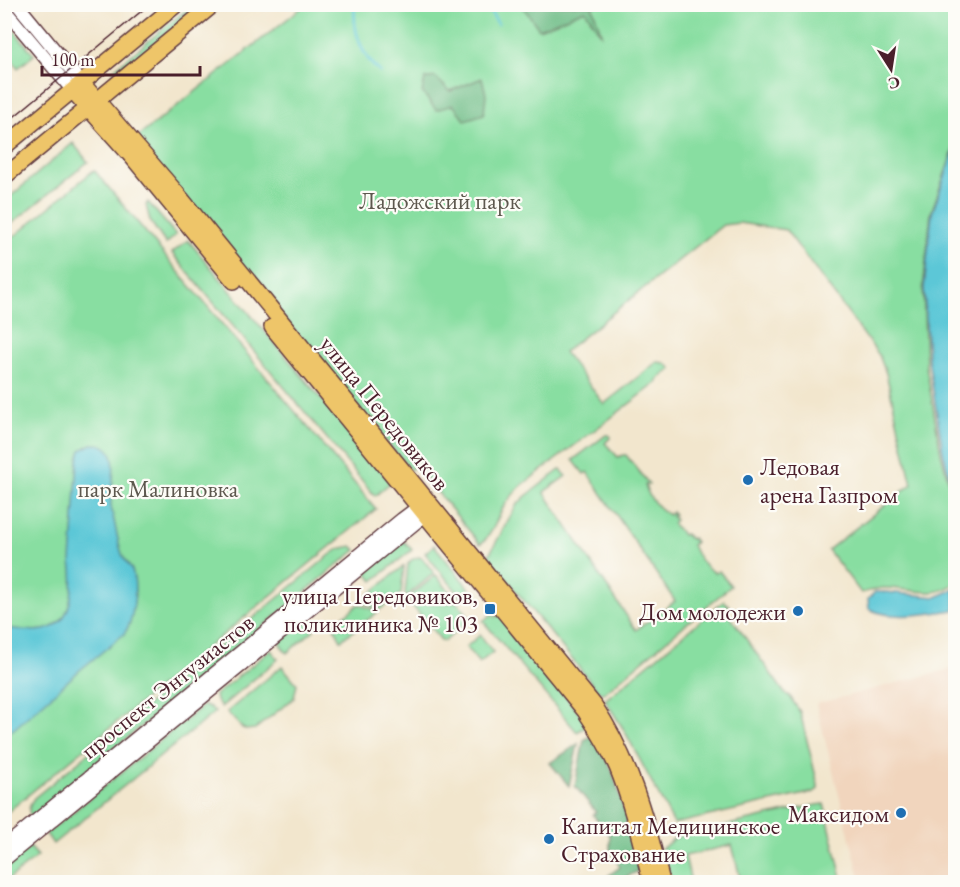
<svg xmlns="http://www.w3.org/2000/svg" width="960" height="887" viewBox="0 0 960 887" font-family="'EB Garamond',serif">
  <rect width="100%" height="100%" fill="#fdfcf7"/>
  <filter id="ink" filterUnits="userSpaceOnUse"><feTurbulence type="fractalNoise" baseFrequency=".0167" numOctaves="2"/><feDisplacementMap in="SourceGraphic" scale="12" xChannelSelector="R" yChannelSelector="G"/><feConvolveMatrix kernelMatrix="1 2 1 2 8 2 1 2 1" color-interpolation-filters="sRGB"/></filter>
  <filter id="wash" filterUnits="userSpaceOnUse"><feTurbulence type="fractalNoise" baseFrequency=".008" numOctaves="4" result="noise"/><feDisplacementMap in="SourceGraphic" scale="24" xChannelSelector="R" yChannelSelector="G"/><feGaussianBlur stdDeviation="1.35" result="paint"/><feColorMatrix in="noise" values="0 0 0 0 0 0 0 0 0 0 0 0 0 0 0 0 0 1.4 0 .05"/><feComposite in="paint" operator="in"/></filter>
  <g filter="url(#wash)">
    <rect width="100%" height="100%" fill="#f2e6cd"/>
    <!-- built -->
    <path fill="#f1d5bd" d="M955 668V882H861L816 704Z"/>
    <!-- green -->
    <path fill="#88dea1" stroke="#697e66" stroke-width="1.5" d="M192 5H201L117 74 113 70Z
      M305 5H955V145L931 213 923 288 926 366 941 453 955 506V583C934 600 910 588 885 588 877 588 869 591 861 593L828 550 912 484 886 373 879 355 786 230 739 223 723 225 564 352 604 404 657 362 665 363 672 369 657 380 658 382 521 486C514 493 508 500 503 508 496 520 492 536 480 544L416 466 410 470 135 139Z
      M5 19 34 55 18 68 5 51Z
      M73 143 88 162 5 229V201Z
      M94 170 376 509 5 814V244Z
      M148 202 176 235 166 244 150 221 146 205Z
      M188 240 391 482 375 496 172 253Z
      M606 435H609L611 437 605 443 618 457 623 455H626L649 484 645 485C649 498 657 508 669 515L672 512 674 515 672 517 675 520 672 523 683 535 685 534 690 539 692 538 695 542 692 545C696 556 705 567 715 573L719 571 731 586 604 693 599 692 488 557 516 506 526 496 561 469 566 476 544 492 636 630 675 601 587 472 584 474 573 460Z
      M404 541 412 550 373 581 366 572Z
      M434 545 472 592 463 599 425 553Z
      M352 546 356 550 31 817C27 810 30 804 34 798L330 555 339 549Z
      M418 557 422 558 434 573 407 596 405 594 408 564 411 560Z
      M404 566 401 594 379 610 361 601Z
      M436 575 456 600 410 601 408 598Z
      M724 601 729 606 725 609 786 695H789L800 712 818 785V789L814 792 674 824 624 730 605 700Z
      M457 602 467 614V622L445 641 441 640 411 604Z
      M359 604 378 612 341 640 333 625Z
      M492 614 495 617 500 614 589 725 577 732 483 621Z
      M306 621 314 630 287 653 281 646 280 642Z
      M480 635 493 652 479 663 466 647Z
      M271 650 278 659 221 707 216 701 215 695Z
      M282 666 297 684 294 698 255 729 246 730 242 728 227 712Z
      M204 705 210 707 215 712 53 844 46 834Z
      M824 804 843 882H741L732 845 685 856 691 882H669L660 850 676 837 816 805Z
      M30 847 38 856 5 882V868Z"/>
    <!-- forest -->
    <path fill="#6ebd87" stroke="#5c6e59" stroke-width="1.5" d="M523 5H592L602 36 585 10 539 29 523 7Z
      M435 77 450 91 482 78 486 94 484 114 465 120 453 105 436 110 422 92 425 79Z
      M591 736 596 744 598 743 612 770 642 869 617 882H612L608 876 620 867 610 849V835L593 815 596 812 575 786 584 740Z
      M578 744 569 786 550 763Z"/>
    <!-- water -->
    <path fill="#5cc7d7" stroke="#537381" stroke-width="1.5" d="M955 148V500L943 452 928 359 924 288 932 213Z
      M92 444C95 444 99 444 102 445 123 451 109 491 111 507 115 523 117 539 122 554 124 560 129 564 132 570 138 586 134 621 124 634L80 670 14 729 5 734V714L6 704 4 702 5 628C19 629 39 634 52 627 74 617 74 581 71 561L78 460 81 450Z
      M955 589V610C928 613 894 621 869 609L868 599 875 592H886L936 597Z"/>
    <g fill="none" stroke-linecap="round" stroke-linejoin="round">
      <!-- stream -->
      <path stroke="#5cc7d7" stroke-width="3" d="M355 4C352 29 361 56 380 72
        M486 4 498 24"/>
    </g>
  </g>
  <g filter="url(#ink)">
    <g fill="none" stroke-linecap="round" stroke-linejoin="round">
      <defs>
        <path id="minor" d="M17 4 82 83
          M4 9 73 91
          M4 847 402 519 418 507 425 504
          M4 860 425 515 427 509"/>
        <path id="major" d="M82 83 175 191 594 705C631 761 646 818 662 882
          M73 91 133 158 234 281
          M4 147 177 4
          M4 177 214 4
          M272 327 585 711C597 729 608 747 617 767 632 804 641 844 651 882"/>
      </defs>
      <!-- minor casing -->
      <use href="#minor" stroke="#633d43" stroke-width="15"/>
      <!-- major casing -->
      <use href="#major" stroke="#633d43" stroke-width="18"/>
      <!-- minor -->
      <use href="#minor" stroke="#fff" stroke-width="12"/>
      <!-- major -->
      <use href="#major" stroke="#eec569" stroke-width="15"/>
      <!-- tram -->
      <path stroke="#4a1f2b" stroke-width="1.5" d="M4 125 150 4"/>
    </g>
  </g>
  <!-- markers -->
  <g fill="#1f6fb2" stroke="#fdfcf7" stroke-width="2">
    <circle cx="748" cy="480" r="6"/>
    <rect x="484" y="603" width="12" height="12" rx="3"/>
    <circle cx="798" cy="611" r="6"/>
    <circle cx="901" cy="813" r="6"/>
    <circle cx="549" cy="839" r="6"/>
  </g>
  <g text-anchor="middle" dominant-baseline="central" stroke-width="4.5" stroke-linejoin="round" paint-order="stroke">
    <!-- park labels -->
    <g font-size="24" fill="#5d584e" stroke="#fdfcf7">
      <text x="440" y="200">Ладожский парк</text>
      <text x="158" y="488">парк Малиновка</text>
    </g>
    <!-- street labels -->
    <g font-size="24" fill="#4a1f2b" stroke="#fdfcf7">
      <text transform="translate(385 413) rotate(51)">улица Передовиков</text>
      <text transform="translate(167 686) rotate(-39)">проспект Энтузиастов</text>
    </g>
    <!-- poi labels -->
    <g font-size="24" fill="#4a1f2b" stroke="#fdfcf7" text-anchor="end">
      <text x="760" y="466" text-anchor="start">Ледовая<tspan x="760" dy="28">арена Газпром</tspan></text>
      <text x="478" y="595">улица Передовиков,<tspan x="478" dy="28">поликлиника № 103</tspan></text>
      <text x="786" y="611">Дом молодежи</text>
      <text x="889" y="813">Максидом</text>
      <text x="561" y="825" text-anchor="start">Капитал Медицинское<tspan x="561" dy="28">Страхование</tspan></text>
    </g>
  </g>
  <!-- margin -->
  <rect width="960" height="887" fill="none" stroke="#fdfcf7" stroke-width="24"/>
  <!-- north arrow -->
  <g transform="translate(891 69) rotate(168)" stroke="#fdfcf7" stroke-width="4.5" paint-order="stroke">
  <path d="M0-4.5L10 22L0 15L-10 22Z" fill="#4a1f2b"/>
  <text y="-9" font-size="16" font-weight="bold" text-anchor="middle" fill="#4a1f2b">С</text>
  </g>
  <!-- scale -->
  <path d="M42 66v9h158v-9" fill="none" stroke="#4a1f2b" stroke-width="3"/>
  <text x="51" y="66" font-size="18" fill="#4a1f2b" stroke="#fdfcf7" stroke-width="4.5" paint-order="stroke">100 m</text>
</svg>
